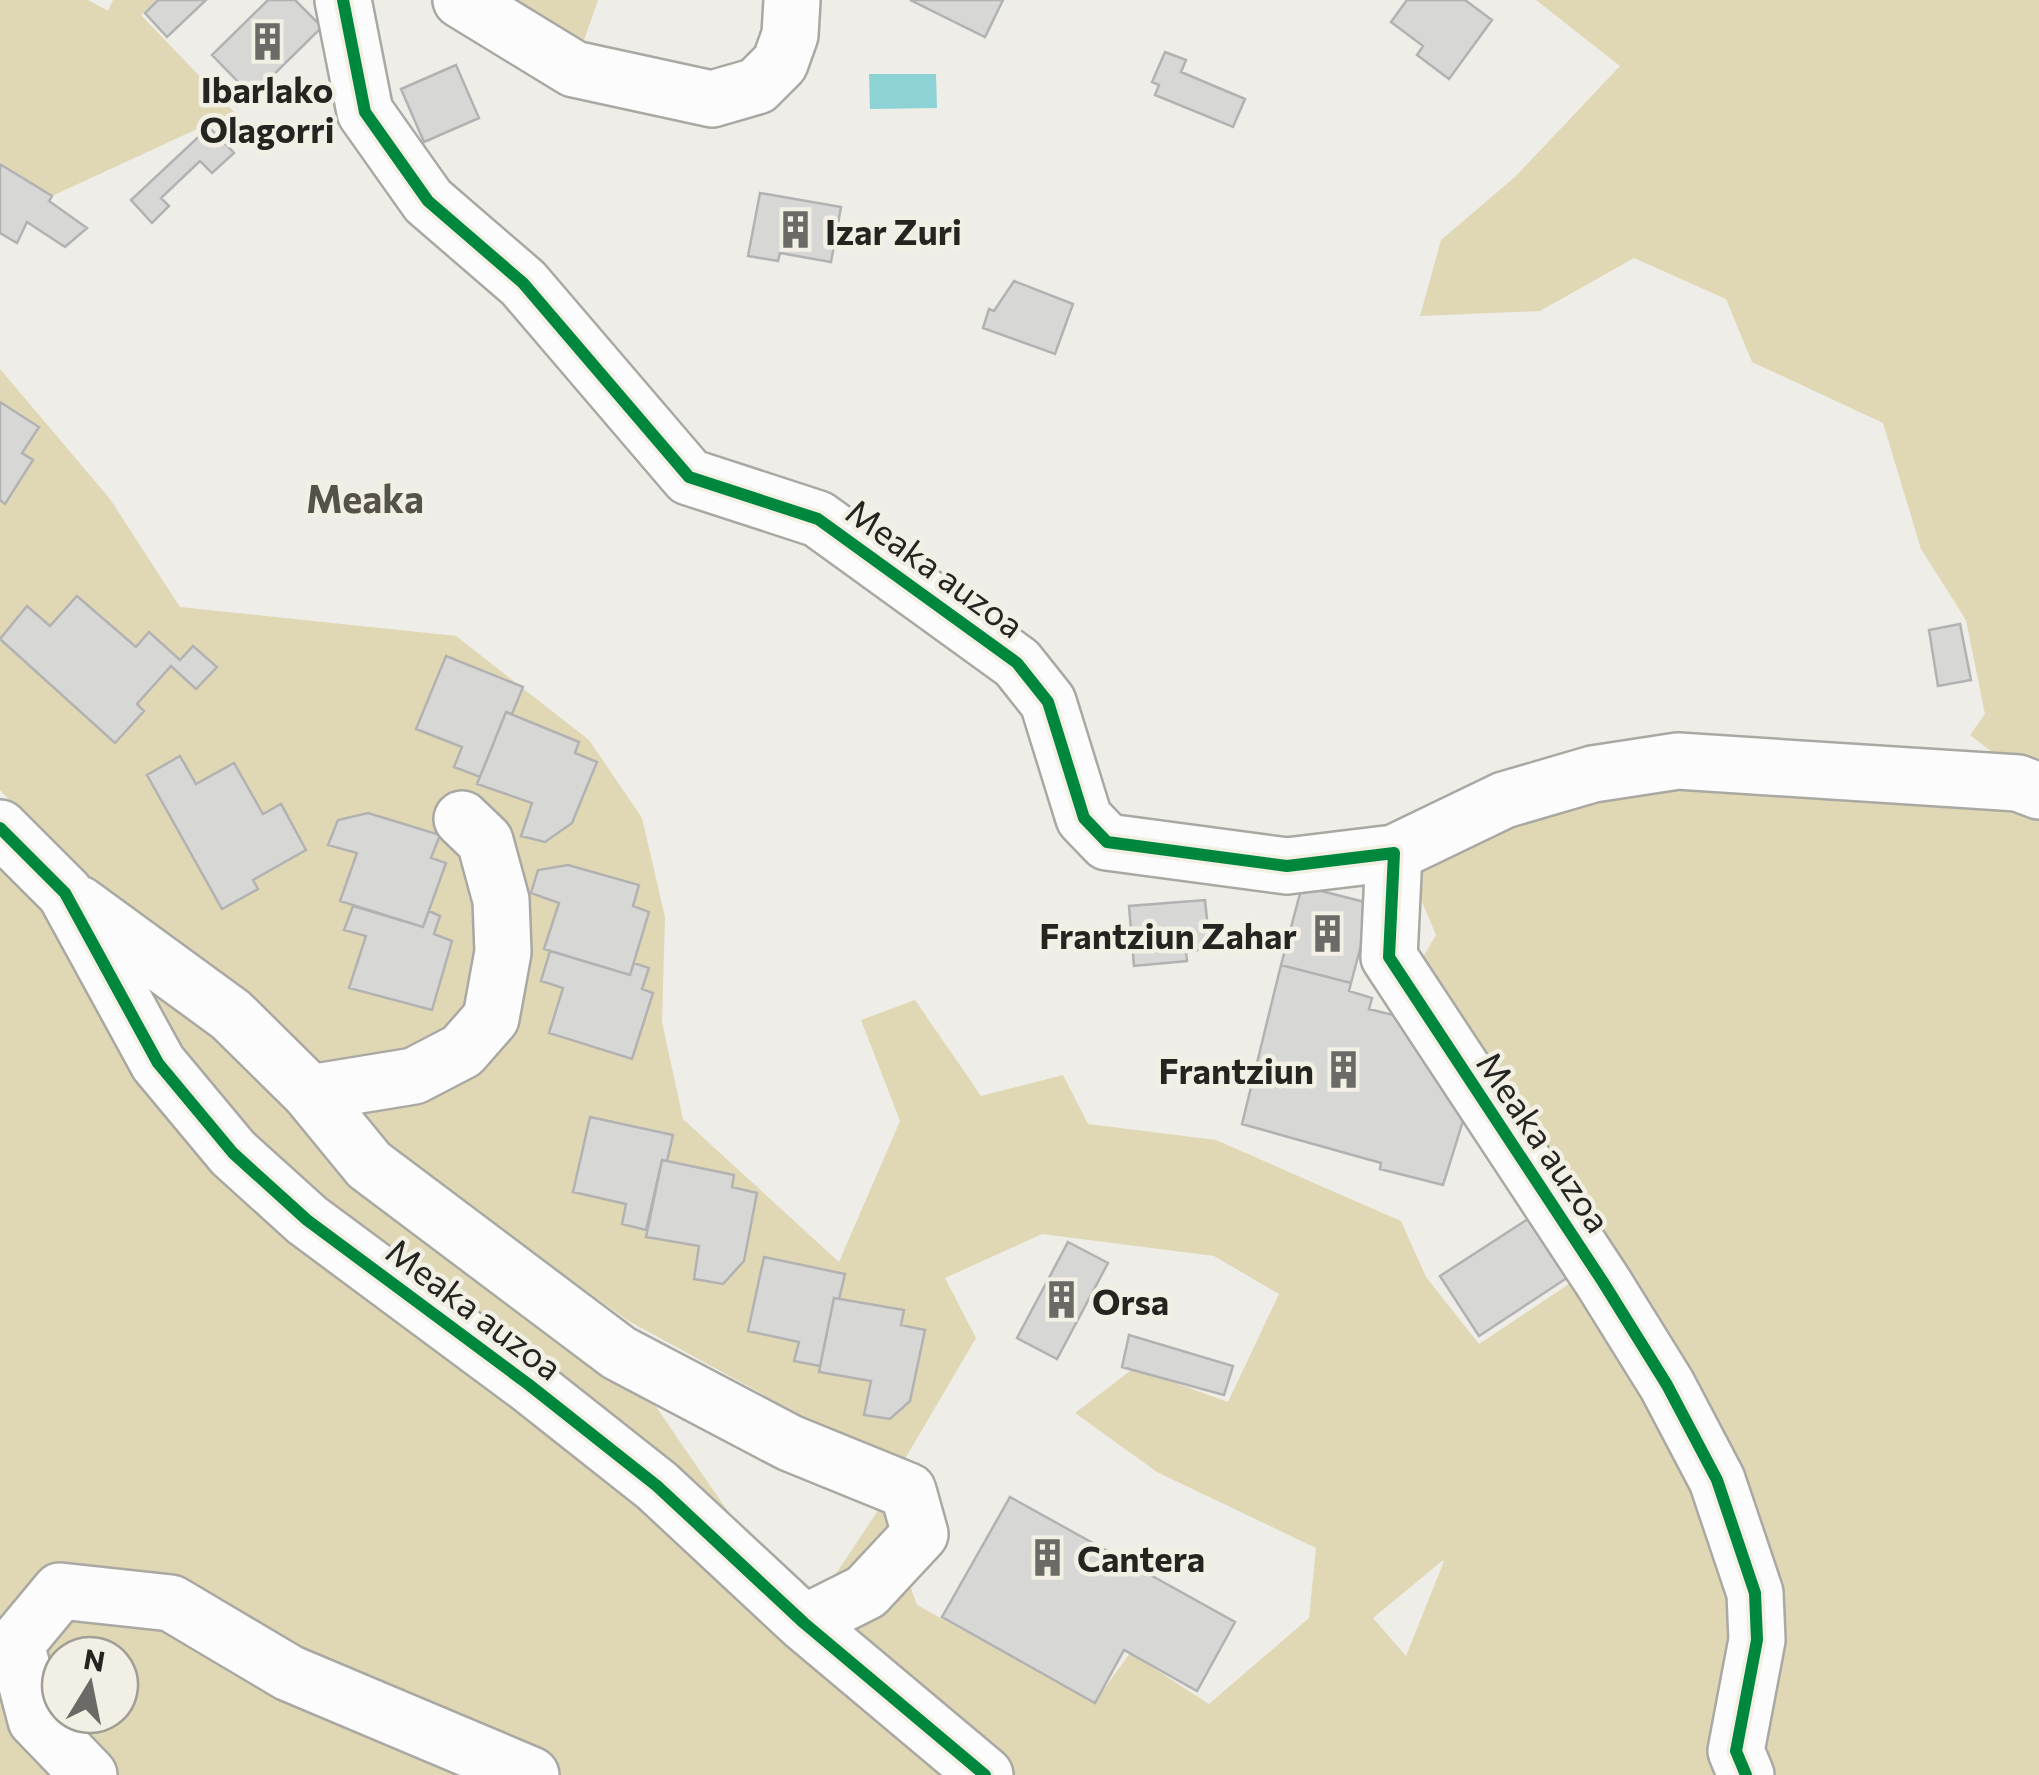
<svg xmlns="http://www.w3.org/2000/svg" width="2039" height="1775" viewBox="0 0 2039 1775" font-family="Commissioner,sans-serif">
  <rect width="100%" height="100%" fill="#eeede8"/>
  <!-- green -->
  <path fill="#e0d7b4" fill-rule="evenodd" d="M0 0H88L108 11 113 0H156L141 15 234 112 52 196 0 162Z
    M459 0H598L574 69Z
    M1536 0H2039V781L2021 774 1970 735 1985 714 1966 620 1921 549 1883 423 1752 362 1726 299 1634 258 1540 311 1420 316 1441 240 1515 177 1620 66Z
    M0 369 110 499 180 607 456 636 589 740 642 818 665 917 662 1022 683 1119 839 1262 900 1121 861 1020 915 1000 981 1096 1063 1075 1088 1124 1216 1140 1401 1221 1426 1277 1479 1344 1605 1260 1420 962 1436 935 1417 890 1425 857 1597 781 2039 798V1775H0V828L619 1353 804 1622 881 1506 917 1605 1094 1703 1130 1653 1209 1704 1309 1618 1316 1548 1157 1472 1075 1413 1134 1368 1228 1402 1279 1294 1214 1256 1042 1234 945 1278 976 1338 899 1469 627 1320 391 1151 255 998 78 871 0 790ZM1442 1561H1444L1406 1656 1373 1618ZM60 1655H120V1715H60Z"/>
  <!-- water -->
  <path fill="#8dd3d6" d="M869 74H936L937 108 870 109Z"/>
  <!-- building -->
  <path fill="#d7d7d6" stroke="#b3b2b2" stroke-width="2.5" d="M158 0H206L167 37 145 13Z
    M268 0H295L322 27 252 96 212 55Z
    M910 0H1003L985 37Z
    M1407 0H1465L1492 20 1449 79 1417 55 1423 46 1391 22Z
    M1165 52 1186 60 1181 72 1245 99 1233 127 1155 95 1159 85 1152 82Z
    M456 65 479 118 424 142 401 89Z
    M209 127 234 153 212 173 200 161 161 198 169 206 152 223 131 200Z
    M0 164 52 196 49 201 87 228 65 247 27 222 17 243 0 233Z
    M760 193 841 207 831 262 780 253 778 261 748 256Z
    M1014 281 1073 304 1055 354 983 328 989 309 994 311Z
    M0 402 39 427 22 453 33 460 5 504 0 500Z
    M77 596 136 647 149 632 180 660 193 646 217 667 196 689 171 666 137 704 144 711 115 743 0 639 27 606 50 626Z
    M1960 624 1971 680 1938 686 1929 630Z
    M446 656 523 687 512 714 506 712 480 777 454 767 462 747 416 729Z
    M506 712 579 742 575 753 597 762 572 823 545 842 521 836 532 803 477 784Z
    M180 756 196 784 234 763 263 814 281 804 306 850 253 880 258 889 222 909 147 775Z
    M368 813 440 835 431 858 446 863 423 927 340 901 357 853 328 845 338 820Z
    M568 865 639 885 633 906 649 912 630 975 544 949 559 903 531 893 538 870Z
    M1302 886 1372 904 1351 983 1281 965Z
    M1205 900 1210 949 1186 951 1187 961 1134 966 1129 906Z
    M353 906 423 927 429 911 440 916 434 934 452 941 432 1010 349 988 366 936 344 930Z
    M550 951 630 975 634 963 649 968 642 989 653 993 632 1059 549 1033 563 988 541 981Z
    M1281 965 1351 983 1349 991 1372 998 1369 1009 1401 1017 1463 1121 1443 1185 1380 1169 1381 1163 1242 1124Z
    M590 1117 673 1135 667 1161 662 1160 646 1230 622 1224 626 1204 573 1192Z
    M662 1160 734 1175 732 1187 757 1193 744 1261 723 1284 694 1279 699 1246 646 1237Z
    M1534 1215 1573 1274 1479 1336 1440 1276Z
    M1068 1242 1108 1263 1057 1359 1017 1338Z
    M764 1257 845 1274 839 1299 834 1298 820 1366 794 1361 799 1342 748 1331Z
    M834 1298 904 1310 901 1325 925 1330 910 1401 890 1419 864 1415 871 1381 819 1372Z
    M1129 1335 1233 1366 1224 1395 1122 1367Z
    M1010 1497 1235 1622 1197 1691 1124 1650 1095 1703 942 1617Z"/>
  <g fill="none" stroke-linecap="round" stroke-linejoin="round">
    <defs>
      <path id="minor" d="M343 0 365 112 428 201 523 283 689 477 818 519 1017 663 1048 702 1084 818 1107 842 1287 866 1394 853 1389 957 1603 1282 1667 1385 1717 1480 1755 1593 1757 1640 1736 1751 1746 1775
        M461 0 574 69 712 99 757 86 780 63 790 35 792 0
        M0 828 65 893 158 1063 233 1153 307 1220 528 1384 657 1486 804 1623 985 1775
        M1394 853 1504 800 1593 774 1678 761 2018 783 2039 791
        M79 904 231 1015 310 1093 369 1165 619 1353 790 1443 908 1491 920 1534 866 1592 804 1623
        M310 1093 414 1076 462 1051 491 1018 503 952 501 900 485 841 462 819
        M89 1775 36 1720 16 1644 60 1591 171 1603 289 1673 531 1775"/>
    </defs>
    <!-- minor casing -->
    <use href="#minor" stroke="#a9a8a3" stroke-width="60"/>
    <!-- minor -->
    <use href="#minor" stroke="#fcfcfc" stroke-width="55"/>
    <defs>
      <path id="cycleway" d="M343 0 365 112 428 201 523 283 689 477 818 519 1017 663 1048 702 1084 818 1107 842 1287 866 1394 853 1389 957 1603 1282 1667 1385 1717 1480 1755 1593 1757 1640 1736 1751 1746 1775
        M0 828 65 893 158 1063 233 1153 307 1220 528 1384 657 1486 804 1623 985 1775"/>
    </defs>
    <!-- cycleway casing -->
    <use href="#cycleway" stroke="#f2efe4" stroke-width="19"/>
    <!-- cycleway -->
    <use href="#cycleway" stroke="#00873e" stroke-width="12"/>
  </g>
  <!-- icons -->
  <defs>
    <symbol id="building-bare" viewBox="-9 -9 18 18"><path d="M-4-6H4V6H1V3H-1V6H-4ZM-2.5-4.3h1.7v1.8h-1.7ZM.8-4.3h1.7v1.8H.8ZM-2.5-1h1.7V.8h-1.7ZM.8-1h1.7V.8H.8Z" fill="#6b6a66" stroke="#f2efe4" stroke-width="2.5" paint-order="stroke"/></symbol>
  </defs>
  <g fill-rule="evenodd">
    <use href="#building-bare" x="240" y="14" width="55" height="55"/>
    <use href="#building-bare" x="768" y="202" width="55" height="55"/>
    <use href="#building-bare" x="1300" y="906" width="55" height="55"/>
    <use href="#building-bare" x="1316" y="1042" width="55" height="55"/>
    <use href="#building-bare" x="1034" y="1272" width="55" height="55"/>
    <use href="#building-bare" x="1020" y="1530" width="55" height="55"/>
  </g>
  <g text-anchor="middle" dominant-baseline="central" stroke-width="9" stroke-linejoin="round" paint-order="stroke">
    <!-- poi labels -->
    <g font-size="35" font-weight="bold" fill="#252420" stroke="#f2efe4" text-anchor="start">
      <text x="267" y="88" text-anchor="middle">Ibarlako<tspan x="267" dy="40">Olagorri</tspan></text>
      <text x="825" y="230">Izar Zuri</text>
      <text x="1297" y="934" text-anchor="end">Frantziun Zahar</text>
      <text x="1314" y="1069" text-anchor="end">Frantziun</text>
      <text x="1092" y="1300">Orsa</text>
      <text x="1077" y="1557">Cantera</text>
    </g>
    <!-- street labels -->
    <g font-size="35" fill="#252420" stroke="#f2efe4">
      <text transform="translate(936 567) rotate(36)">Meaka auzoa</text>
      <text transform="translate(1545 1141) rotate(56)">Meaka auzoa</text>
      <text transform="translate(475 1308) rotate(37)">Meaka auzoa</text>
    </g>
    <!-- neighbourhood labels -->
    <g font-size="38" font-weight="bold" fill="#555249" stroke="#f2efe4">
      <text x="365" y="497">Meaka</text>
    </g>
  </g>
  <!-- north arrow -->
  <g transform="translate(90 1685) rotate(10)"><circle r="48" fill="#f2efe4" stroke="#a09e96" stroke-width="2.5"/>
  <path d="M0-8L18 38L0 25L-18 38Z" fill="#6b6a66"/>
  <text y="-15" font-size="28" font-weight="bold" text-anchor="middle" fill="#252420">N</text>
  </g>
</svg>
